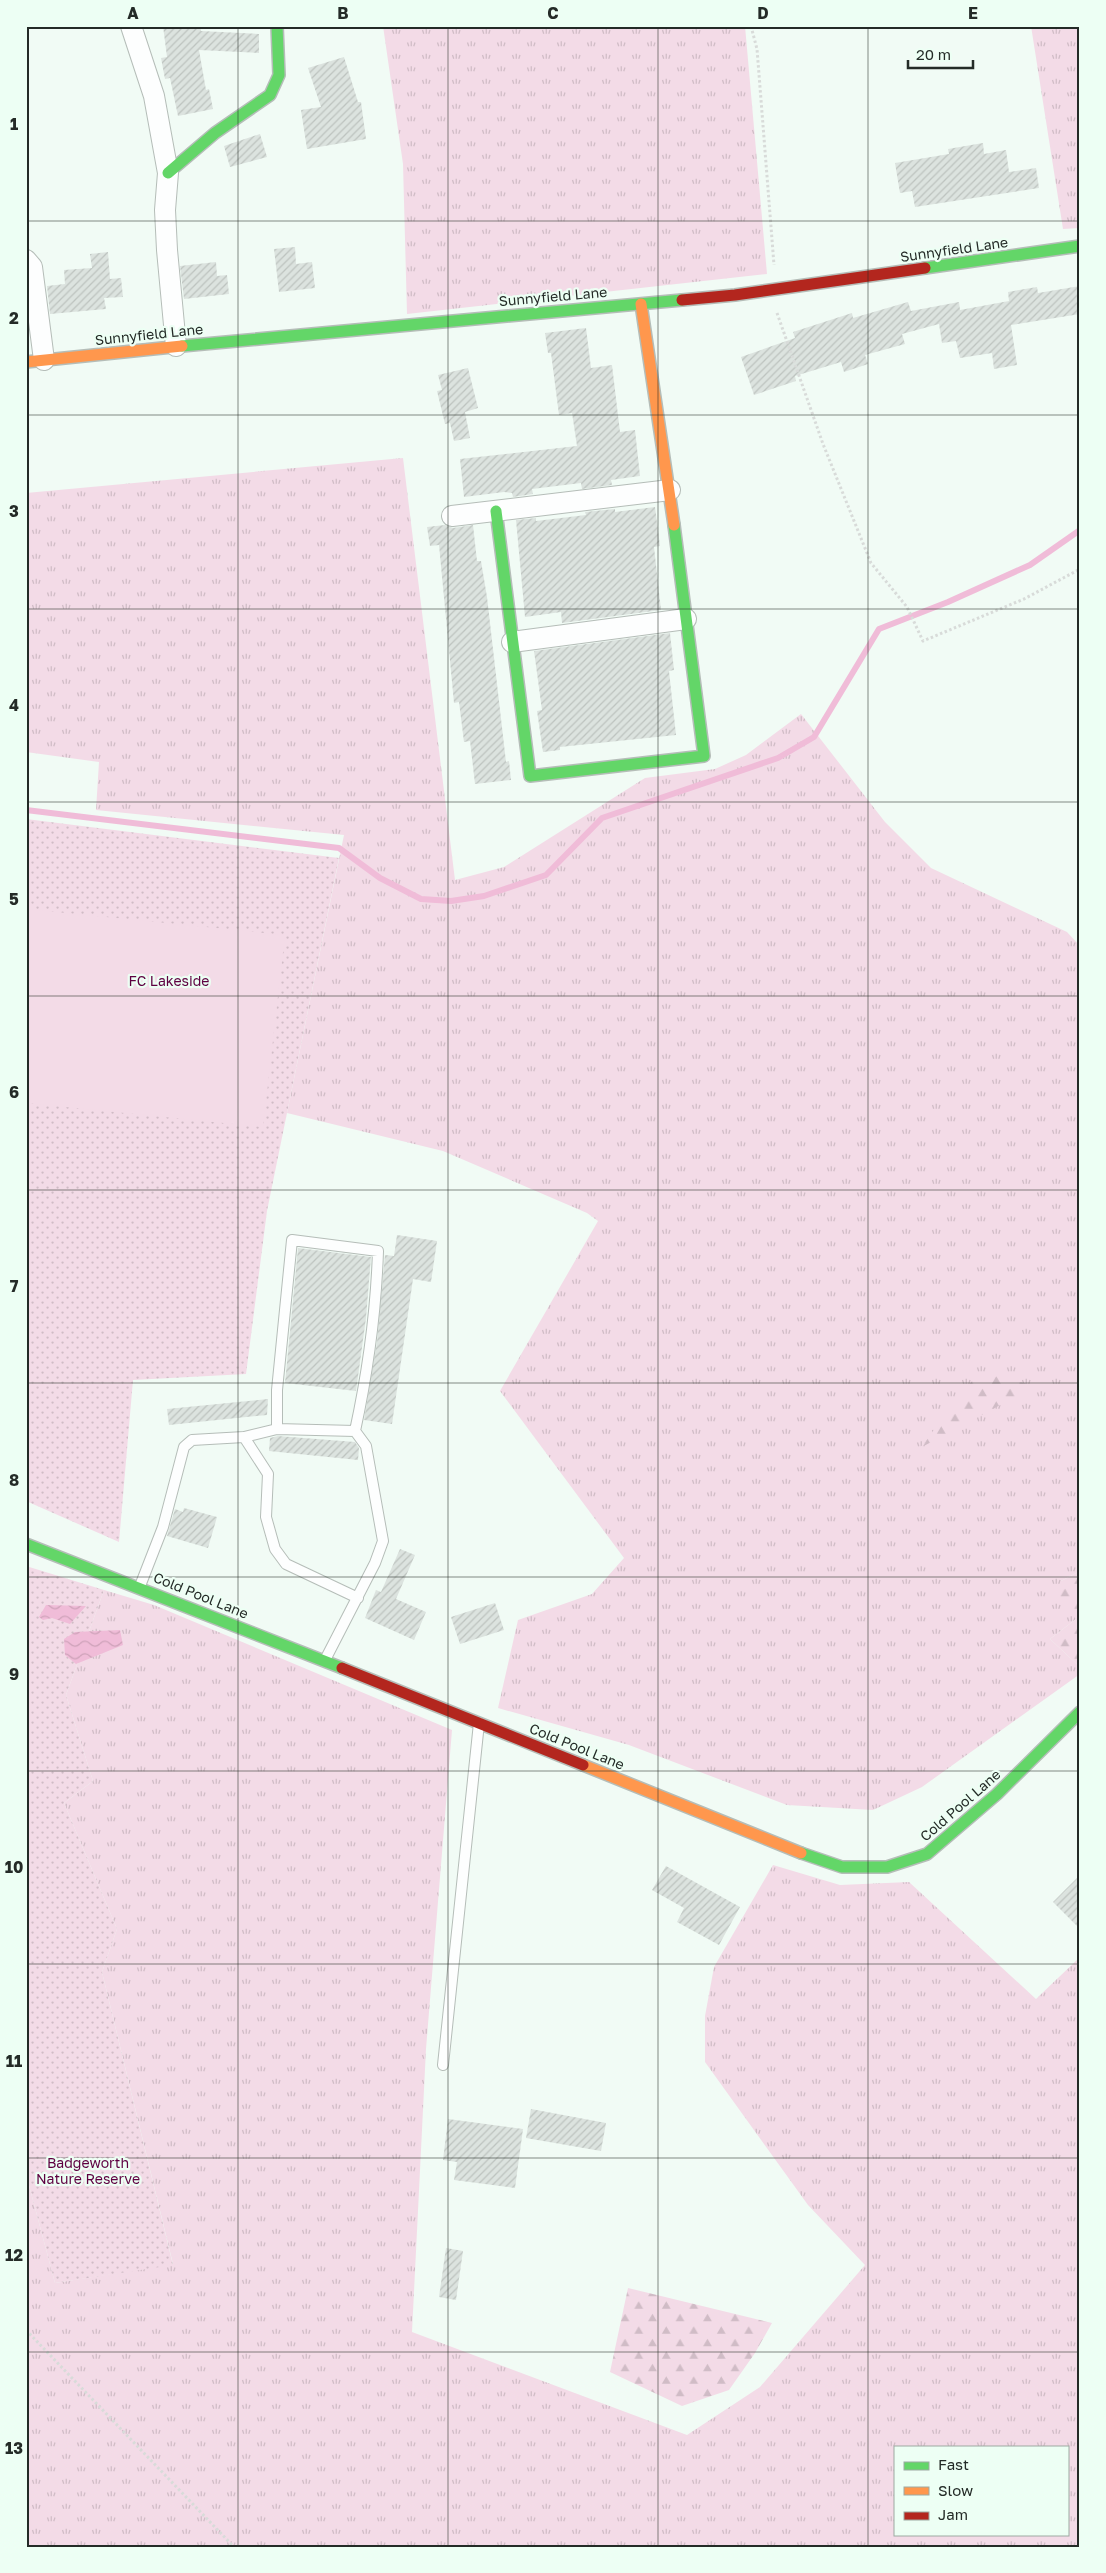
<svg xmlns="http://www.w3.org/2000/svg" width="1106" height="2573" viewBox="0 0 1106 2573" font-family="'Golos Text',sans-serif">
  <defs>
    <pattern id="grass-tufts" width="24" height="20" patternUnits="userSpaceOnUse" patternTransform="scale(1.25)"><rect width="24" height="20" fill="#f3dbe7"/><path d="M3 7l-1-3M5 7V3M7 7l1-3M15 17l-1-3M17 17v-4M19 17l1-3" fill="none" stroke="#d0bcc6"/></pattern>
    <pattern id="forest-firs" width="22" height="20" patternUnits="userSpaceOnUse" patternTransform="scale(1.25)"><rect width="22" height="20" fill="#f3dbe7"/><path d="M5 1l3.5 6h-7zM16 11l3.5 6h-7z" fill="#d0bcc6"/></pattern>
    <pattern id="park-dots" width="8" height="8" patternUnits="userSpaceOnUse" patternTransform="scale(1.25)"><rect width="8" height="8" fill="#f3dbe7"/><path d="M2 2h.1M6 6h.1" fill="none" stroke="#d0bcc6" stroke-width="1.8" stroke-linecap="round"/></pattern>
    <pattern id="water-waves" width="16" height="10" patternUnits="userSpaceOnUse" patternTransform="scale(1.25)"><rect width="16" height="10" fill="#f0bcd8"/><path d="M0 5q4-4 8 0t8 0" fill="none" stroke="#cea2b9"/></pattern>
    <pattern id="building-hatch" width="6" height="6" patternUnits="userSpaceOnUse" patternTransform="scale(1.25)"><rect width="6" height="6" fill="#dce3df"/><path d="M-1 1l2-2M0 6l6-6M5 7l2-2" fill="none" stroke="#bdc3bf"/></pattern>
  </defs>
  <rect width="100%" height="100%" fill="#f1fbf5"/>
  <!-- grass -->
  <path fill="url(#grass-tufts)" fill-rule="evenodd" d="M383 26H745L767 274 407 314 403 164Z
    M1031 26H1080V228L1063 229Z
    M403 458 455 880 504 867 645 778 715 769 746 755 801 714 885 822 931 868 1067 932 1080 946V1571L1061 1581 1076 1619 1050 1639 1080 1667V1674L922 1787 873 1810 787 1805 629 1745 498 1708 518 1620 592 1594 624 1558 500 1391 598 1221 587 1213 443 1151 287 1113 344 835 96 810 99 762 26 752V493Z
    M104 1590 154 1605 452 1730 426 2049 412 2332 687 2435 760 2387 865 2265 808 2205 705 2062V2016L714 1967 773 1865 840 1885 909 1882 1036 1999 1080 1957V2547H26V2174L55 2283 173 2264 102 1972 117 1929 64 1803 93 1781 66 1695ZM895 2447H1067V2534H895Z"/>
  <!-- forest -->
  <path fill="url(#forest-firs)" d="M979 1372 1036 1386 920 1448Z
    M1080 1571V1667L1050 1639 1076 1619 1056 1593 1061 1581Z
    M628 2288 772 2323 755 2353 729 2390 682 2406 610 2372Z"/>
  <!-- park -->
  <path fill="url(#park-dots)" d="M26 819 339 858 267 1211 246 1374 133 1380 119 1542 26 1501Z
    M26 1566 104 1590 66 1695 93 1781 64 1803 117 1929 102 1972 173 2265 55 2283 26 2174Z"/>
  <!-- pitch -->
  <path fill="#f3dbe7" d="M26 909 285 935 263 1127 26 1103Z"/>
  <!-- water -->
  <path fill="url(#water-waves)" d="M46 1605 86 1606 70 1624 52 1618 43 1620 39 1617Z
    M120 1630 123 1645 76 1664 65 1655 64 1639 75 1632Z"/>
  <g fill="none" stroke-linecap="round" stroke-linejoin="round">
    <!-- stream -->
    <path stroke="#f0bcd8" stroke-width="6" d="M26 810 339 848 380 878 421 899 451 901 484 896 546 875 602 818 778 758 814 737 879 629 948 602 1030 565 1080 530"/>
  </g>
  <!-- building -->
  <path fill="url(#building-hatch)" d="M163 26H200L201 31 259 34V53L199 50 206 90 209 89 213 109 178 116 170 78 165 79 161 58 167 57Z
    M344 57 358 102H361L366 139 307 149 301 110 321 107 308 68Z
    M260 134 267 157 230 167 224 146Z
    M983 143 984 154 1006 150 1009 172 1036 168 1039 188 915 207 912 191 900 193 895 163 949 154 948 149Z
    M295 247 296 264 312 262 315 288 279 292 274 249Z
    M108 252 110 279 121 278 123 297 104 298 106 309 50 314 47 286 65 284 64 270 92 268 90 254Z
    M216 262 217 276 227 275 229 294 184 299 180 266Z
    M1080 286V314L1011 325 1017 365 994 369 992 353 960 358 956 341 942 343 939 324 902 334 905 344 865 355 868 364 844 372 841 362 795 376 796 381 754 395 741 357 795 338 793 332 852 313 853 318 908 302 911 311 959 302 960 310 1009 301 1008 292 1037 287 1038 293Z
    M586 328 591 368 612 365 620 432 635 430 640 476 611 480 612 485 582 489 581 483 532 489 533 494 513 497 512 493 504 492 464 497 460 459 577 446 572 413 559 415 551 353H548L545 333Z
    M468 368 478 408 465 412 470 438 454 441 450 423 445 424 437 391 442 390 438 375Z
    M655 507 660 546 654 547 661 610 562 623 561 612 525 617 516 520 536 518V521L586 515 585 512 615 509V512Z
    M445 525 453 528 473 525 477 561H481L487 597 506 762 509 761 511 780 475 784 470 741 464 742 459 702 454 703 439 545 430 546 427 527Z
    M670 633 674 670 669 671 676 735 560 747V750L543 752 537 711 542 710 534 651Z
    M397 1235 437 1241 431 1282 413 1279 392 1424 364 1420 377 1342 385 1255 394 1256Z
    M298 1248 371 1257 366 1318 356 1391 285 1383Z
    M268 1399 267 1415 169 1425 167 1409Z
    M278 1436 355 1442 359 1448 358 1460 269 1451 270 1438Z
    M184 1508 217 1517 208 1548 167 1536 175 1509 183 1512Z
    M400 1549 415 1555 396 1599 426 1612 414 1640 365 1618 376 1590 381 1592Z
    M495 1603 504 1630 460 1644 451 1617Z
    M666 1866 740 1907 719 1945 677 1922 684 1908 652 1890Z
    M1080 1875V1929L1053 1902Z
    M531 2109 606 2123 601 2151 526 2138Z
    M448 2119 523 2129 515 2188 454 2180 457 2162 443 2160Z
    M446 2248 463 2251 456 2300 439 2297Z"/>
  <g fill="none" stroke-linecap="round" stroke-linejoin="round">
    <defs>
      <path id="lane" d="M277 1429V1390L292 1240 378 1251C376 1312 368 1371 355 1431
        M244 1437 268 1474 266 1517 275 1549 286 1564 358 1598
        M140 1586 163 1527 184 1447 192 1440 244 1437 277 1429 355 1431 366 1446 383 1541 375 1563 325 1660
        M443 2065 479 1723"/>
      <path id="street" d="M131 26 154 96 168 173 165 210 167 250 176 346
        M26 260 32 267 44 360
        M452 516 670 490
        M512 642 686 619"/>
      <path id="fast" d="M168 173 215 133 270 95 279 75 277 26
        M925 268 1080 246
        M182 346 682 300
        M496 511 530 776 704 756 674 525
        M26 1544 342 1668
        M801 1853 842 1867H887L927 1854 997 1794 1080 1712"/>
      <path id="slow" d="M641 304 674 525
        M26 362 182 346
        M583 1765 801 1853"/>
      <path id="jam" d="M682 300 735 295 925 268
        M342 1668 583 1765"/>
    </defs>
    <!-- lane casing -->
    <use href="#lane" stroke="#b5bdb8" stroke-width="12"/>
    <!-- street casing -->
    <use href="#street" stroke="#b5bdb8" stroke-width="22"/>
    <!-- fast casing -->
    <use href="#fast" stroke="#b5bdb8" stroke-width="14"/>
    <!-- slow casing -->
    <use href="#slow" stroke="#b5bdb8" stroke-width="14"/>
    <!-- jam casing -->
    <use href="#jam" stroke="#b5bdb8" stroke-width="14"/>
    <!-- path -->
    <path stroke="#d8dbd9" stroke-width="3" stroke-dasharray="2.5 2.5" stroke-linecap="butt" d="M751 26 757 49 774 265
      M777 313 823 444 871 563 907 607 923 641 1024 599 1080 569
      M26 2330 234 2547"/>
    <!-- lane -->
    <use href="#lane" stroke="#fdfefe" stroke-width="10"/>
    <!-- street -->
    <use href="#street" stroke="#fdfefe" stroke-width="20"/>
    <!-- fast -->
    <use href="#fast" stroke="#63d668" stroke-width="11"/>
    <!-- slow -->
    <use href="#slow" stroke="#ff974d" stroke-width="11"/>
    <!-- jam -->
    <use href="#jam" stroke="#b3261e" stroke-width="11"/>
  </g>
  <!-- grid -->
  <path fill="none" stroke="#242b27" stroke-width="1" stroke-opacity="0.55" d="M238 26V2547M448 26V2547M658 26V2547M868 26V2547M26 221H1080M26 415H1080M26 609H1080M26 802H1080M26 996H1080M26 1190H1080M26 1383H1080M26 1577H1080M26 1771H1080M26 1964H1080M26 2158H1080M26 2352H1080"/>
  <g text-anchor="middle" dominant-baseline="central" stroke-width="4.5" stroke-linejoin="round" paint-order="stroke">
    <!-- street labels -->
    <g font-size="14" fill="#242b27" stroke="#edfff4">
      <text transform="translate(954 249) rotate(-8)">Sunnyfield Lane</text>
      <text transform="translate(553 296) rotate(-5)">Sunnyfield Lane</text>
      <text transform="translate(149 334) rotate(-6)">Sunnyfield Lane</text>
      <text transform="translate(201 1595) rotate(22)">Cold Pool Lane</text>
      <text transform="translate(577 1746) rotate(22)">Cold Pool Lane</text>
      <text transform="translate(960 1805) rotate(-41)">Cold Pool Lane</text>
    </g>
    <!-- park labels -->
    <g font-size="14" fill="#5e0041" stroke="#edfff4">
      <text x="169" y="980">FC Lakeside</text>
      <text x="88" y="2162">Badgeworth<tspan x="88" dy="16">Nature Reserve</tspan></text>
    </g>
  </g>
  <!-- border -->
  <rect width="1106" height="2573" fill="none" stroke="#edfff4" stroke-width="55"/>
  <!-- legend -->
  <rect x="894" y="2446" width="175" height="90" fill="#edfff4" stroke="#9daaa2"/>
  <rect x="904" y="2462" width="25" height="8" fill="#63d668" stroke="#9daaa2"/>
  <text x="938" y="2470" font-size="15" fill="#242b27">Fast</text>
  <rect x="904" y="2487" width="25" height="8" fill="#ff974d" stroke="#9daaa2"/>
  <text x="938" y="2496" font-size="15" fill="#242b27">Slow</text>
  <rect x="904" y="2512" width="25" height="8" fill="#b3261e" stroke="#9daaa2"/>
  <text x="938" y="2520" font-size="15" fill="#242b27">Jam</text>
  <!-- scale -->
  <path d="M908 60v8h65v-8" fill="none" stroke="#242b27" stroke-width="2.5"/>
  <text x="916" y="60" font-size="15" fill="#242b27" stroke="#edfff4" stroke-width="4" paint-order="stroke">20 m</text>
  <rect x="28" y="28" width="1050" height="2518" fill="none" stroke="#242b27" stroke-width="2"/>
  <g font-size="16" text-anchor="middle" font-weight="bold" fill="#242b27">
    <text x="133" y="19">A</text>
    <text x="343" y="19">B</text>
    <text x="553" y="19">C</text>
    <text x="763" y="19">D</text>
    <text x="973" y="19">E</text>
    <text x="14" y="130">1</text>
    <text x="14" y="324">2</text>
    <text x="14" y="517">3</text>
    <text x="14" y="711">4</text>
    <text x="14" y="905">5</text>
    <text x="14" y="1098">6</text>
    <text x="14" y="1292">7</text>
    <text x="14" y="1486">8</text>
    <text x="14" y="1680">9</text>
    <text x="14" y="1873">10</text>
    <text x="14" y="2067">11</text>
    <text x="14" y="2261">12</text>
    <text x="14" y="2454">13</text>
  </g>
</svg>
